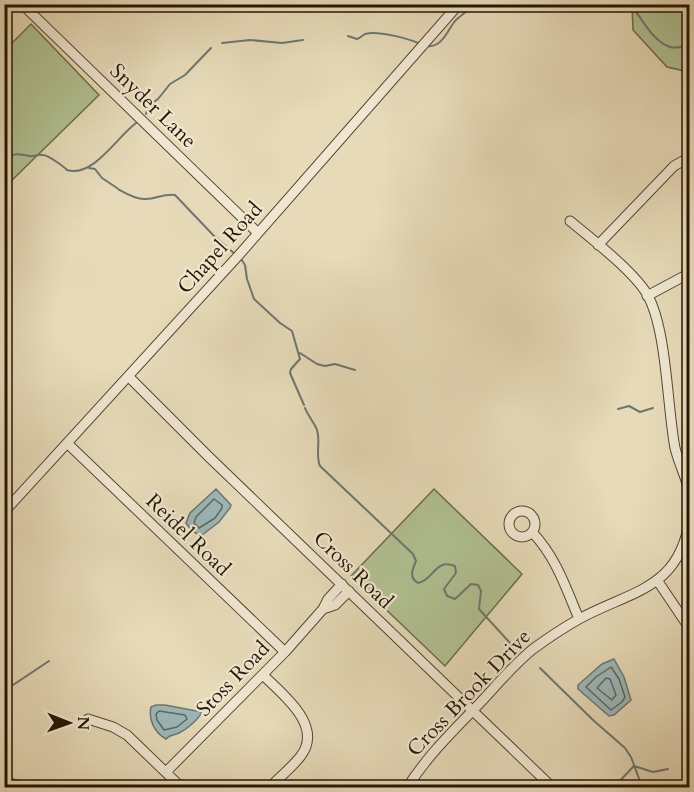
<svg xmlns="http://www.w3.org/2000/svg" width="694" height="792" viewBox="0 0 694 792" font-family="Cardo,serif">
  <rect width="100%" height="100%" fill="#e6dab8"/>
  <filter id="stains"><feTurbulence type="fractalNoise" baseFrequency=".00333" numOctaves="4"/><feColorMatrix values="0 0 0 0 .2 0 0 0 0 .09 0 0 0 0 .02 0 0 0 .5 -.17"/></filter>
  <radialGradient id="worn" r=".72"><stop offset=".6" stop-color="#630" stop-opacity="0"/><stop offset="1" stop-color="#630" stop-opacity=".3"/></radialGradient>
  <!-- green -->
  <path fill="#b1c192" stroke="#6c6c4a" stroke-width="1.5" d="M632 5H689V72L667 67 633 30Z
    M31 24 99 95 5 187V50Z
    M434 489 522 574 445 666 351 576Z"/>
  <!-- water -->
  <path fill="#9bb8ba" stroke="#6c7770" stroke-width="1.5" d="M216 489 231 505 230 508 219 522 202 535C195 535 190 529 186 523L190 513Z
    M614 659 624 677 631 700 614 715 609 716 578 689V685L602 664Z
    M156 705H165L202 712C198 720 187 729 179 733 173 736 170 734 166 739 155 733 148 720 151 707Z"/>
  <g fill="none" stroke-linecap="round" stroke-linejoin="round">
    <!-- shore -->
    <path stroke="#60675e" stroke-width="1.5" d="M214 499 222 505V508L215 518 199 528 194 523 196 517Z
      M611 667 619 679 625 697 622 702 611 710 586 687 596 677Z
      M606 678 610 679 616 695 612 700 597 688Z
      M159 711 185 715 187 719 177 727 164 730 157 720 156 714Z"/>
    <!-- stream -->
    <path stroke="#6c7770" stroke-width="2" d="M553 4 564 8 572 4
      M596 4H600
      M630 4C642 18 652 41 670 47 676 49 684 46 690 45
      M348 36 357 39C360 38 362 36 365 34 378 30 409 39 421 44
      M222 43 250 40 282 43 303 40
      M427 46C442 48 447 31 455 21 461 15 469 10 475 4
      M146 114 148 106 158 99 170 84 185 75 211 48
      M4 164C12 152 17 153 29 156 33 157 38 154 43 155 48 155 63 166 67 170 93 178 117 137 136 123
      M89 168 95 169 102 178 117 188
      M118 189C125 193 137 200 146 199 156 199 165 193 175 195L215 237 235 254
      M241 259 245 265 247 279 254 299 280 323 292 331 300 359 291 369 290 373 304 405
      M300 353 317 364 325 366 335 364 355 370
      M683 404 688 402 690 394
      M305 408C308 416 314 422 317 430 321 442 315 454 320 466L413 554 416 561C413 569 408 577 418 583 434 580 435 558 455 566L456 573 444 589 447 596 455 599 471 584 478 585 481 591 479 609 511 644
      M618 409 629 406 640 412 653 408
      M540 668 593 720 625 748 631 757 641 784
      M4 691 49 661
      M634 766 653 772 668 769
      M4 775 15 780 38 783
      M613 788 634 766"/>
    <defs>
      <path id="minor" d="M22 4 258 233
        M570 221C592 239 633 271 647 294 667 329 667 406 675 448 679 465 688 480 690 497
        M598 245 674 166 690 157
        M647 296 690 273
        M129 377 209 457 553 788
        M67 443 285 652
        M509 524a13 13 0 1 1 26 0a13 13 0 1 1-26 0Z
        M4 512 238 256 459 4
        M532 532C556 557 566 588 579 619
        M657 580 690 629
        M323 609 335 605 349 591
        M263 675C282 694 325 726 300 757 291 768 279 778 269 788
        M88 719 113 727 127 735 182 788
        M167 771 285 652 323 609 328 599 342 584
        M407 788C427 756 453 731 479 704 496 686 513 665 533 649 548 638 563 628 579 619 632 590 680 590 690 517"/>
    </defs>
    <!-- minor casing -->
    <use href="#minor" stroke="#564730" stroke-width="11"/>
    <!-- minor -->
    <use href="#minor" stroke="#efe7d1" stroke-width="9"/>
  </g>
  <g text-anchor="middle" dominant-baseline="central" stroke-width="4.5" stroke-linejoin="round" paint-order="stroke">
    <!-- street labels -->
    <g font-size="21" fill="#261602" stroke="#efe7d1">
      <text transform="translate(153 106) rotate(44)">Snyder Lane</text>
      <text transform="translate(220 248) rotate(-48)">Chapel Road</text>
      <text transform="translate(188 535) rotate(44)">Reidel Road</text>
      <text transform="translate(353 570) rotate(44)">Cross Road</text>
      <text transform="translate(233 679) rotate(-46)">Stoss Road</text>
      <text transform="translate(469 693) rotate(-46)">Cross Brook Drive</text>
    </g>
  </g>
  <!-- margin -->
  <rect width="694" height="792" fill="none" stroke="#e6dab8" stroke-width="24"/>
  <rect x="6" y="6" width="682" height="780" fill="none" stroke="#261602" stroke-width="3"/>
  <rect x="12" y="12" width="670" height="768" fill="none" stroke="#261602" stroke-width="1.5"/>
  <!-- north arrow -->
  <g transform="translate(69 723) rotate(91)" stroke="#efe7d1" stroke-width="4.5" paint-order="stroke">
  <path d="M0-4.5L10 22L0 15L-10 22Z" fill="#261602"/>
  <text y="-9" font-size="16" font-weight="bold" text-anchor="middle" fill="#261602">N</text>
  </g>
  <rect width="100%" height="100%" filter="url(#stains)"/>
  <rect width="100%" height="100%" fill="url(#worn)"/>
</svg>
